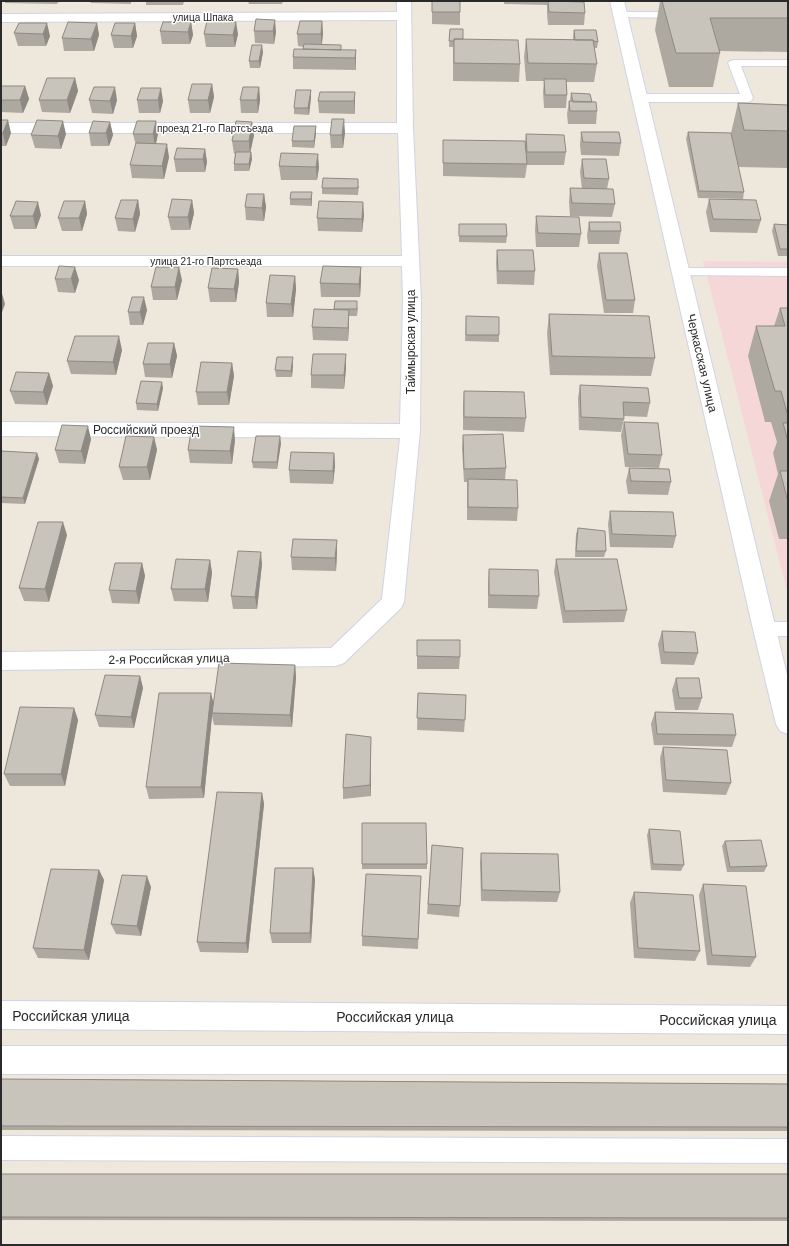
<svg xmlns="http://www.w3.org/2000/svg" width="789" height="1246" viewBox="0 0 789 1246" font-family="Helvetica,sans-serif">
  <rect width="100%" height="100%" fill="#eee7db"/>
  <!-- medical -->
  <path fill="#f6d7d7" d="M703 261 788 262V595L706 272Z"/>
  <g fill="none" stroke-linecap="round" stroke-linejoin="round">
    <defs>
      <path id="service" d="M621 12H683L689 15 683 18 617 17 615 15 617 13Z
        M734 60H788V66H741L753 98 751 101 747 102H640L636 101 634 98 636 95 640 94H740L728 63 730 61Z
        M681 268H788V276L676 275 674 272 676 269Z
        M764 622H788V636H764L758 634 755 629 758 624Z
        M1 1136 788 1139V1163L1 1160Z"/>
      <path id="minor" d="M397 1H411L413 128 421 301 420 431 404 602 401 608 344 663 336 666 1 670V652L331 648 382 599 400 438 1 436V422L400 424 403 301 402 266H1V256H402L398 133H1V123H397V20L1 22V14L397 12Z"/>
      <path id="tertiary" d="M610 1H624L788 679V734L780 731 776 724 753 629Z"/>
      <path id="secondary" d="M1 1001 788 1006V1034L1 1029Z
        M1 1046H788V1074H1Z"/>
    </defs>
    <!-- service casing -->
    <use href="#service" stroke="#d0d3e5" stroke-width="2"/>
    <!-- minor casing -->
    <use href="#minor" stroke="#d0d3e5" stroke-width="2"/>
    <!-- tertiary casing -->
    <use href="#tertiary" stroke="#d0d3e5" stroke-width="2"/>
    <!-- secondary casing -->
    <use href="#secondary" stroke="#d0d3e5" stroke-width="2"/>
    <!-- service -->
    <use href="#service" fill="#fff" fill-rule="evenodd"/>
    <!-- minor -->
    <use href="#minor" fill="#fff" fill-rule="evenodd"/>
    <!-- tertiary -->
    <use href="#tertiary" fill="#fff" fill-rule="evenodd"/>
    <!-- secondary -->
    <use href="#secondary" fill="#fff" fill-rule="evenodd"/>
  </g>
  <!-- wall -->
  <path fill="#ada9a1" d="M5 1H59L57 4 5 3Z
    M90 1H131V4L91 3Z
    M146 1H184L183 5H146Z
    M248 1H283L282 4H249Z
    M432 1 460 12V25L432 24Z
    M504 1H555L585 13 584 25H548L547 14V5L504 4Z
    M660 1H788V52L720 51V53L713 87H669L655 30Z
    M256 19 276 32 274 44 255 43 254 31Z
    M322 21 323 34 322 44 341 50H356V70L293 69V57L303 49V47L298 46 297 34Z
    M191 22 193 35 190 44H162L160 31Z
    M19 23 50 36 46 46H18L14 33Z
    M97 23 99 35 94 51H64L62 38Z
    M135 23 137 36 133 48H114L111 35Z
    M450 29 463 39 520 64 519 82 453 81V47H449Z
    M574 30 598 42 597 48H594L597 64 594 82H566L567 95 566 108H544L543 92 544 81H526L524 57 526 39 573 40V36Z
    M204 34H238L235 47H206Z
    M263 52 260 68H250L249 61Z
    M75 78 78 91 70 113 42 112 39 100Z
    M212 84 214 97 210 113H190L188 100Z
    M1 86H25L29 99 23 113 1 112Z
    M259 87 260 100 258 113H241L240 100Z
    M141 88 163 101 160 113H139L137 100Z
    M311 90V97L309 115 294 114V108Z
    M355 92V114L319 113 318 101Z
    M571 93 592 102 597 111 596 124H568L567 114 569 101 571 102 570 100Z
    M788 99V168L738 167 744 192 743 199 698 198 686 139 688 132 731 133 738 103 787 105Z
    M89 100H117L113 114 92 113Z
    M1 120 11 133 6 146H1Z
    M110 122 113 135 109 146H91L89 133Z
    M316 126V133L314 148 292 147V141Z
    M345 132 343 148H331L330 135Z
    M581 132 621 143 619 156 581 155 580 145Z
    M66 134 61 149 35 148 31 135Z
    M133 134H158L156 144 169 157 164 179 132 178 130 165 136 146Z
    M526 134 566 152 564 165H527L525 178 443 176V140L525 144Z
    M254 135 250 152H251L252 159 249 171H234V164L235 154H234L232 141Z
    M205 149 207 162 205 172H176L174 159Z
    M582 159 609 179 607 189 615 204 612 217 570 216 569 202 570 188 582 189 580 172Z
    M279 166 319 167 317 180H281Z
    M359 186 358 195 322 194V188Z
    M264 194 266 207 264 221 246 220 245 207Z
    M290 199H312V206L290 205Z
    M709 199 761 220 757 233 710 232 706 212Z
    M138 200 140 214 135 232 118 231 115 218Z
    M192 200 194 213 190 230H171L168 217Z
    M85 201 87 214 82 231H62L58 218Z
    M41 215 36 229H14L10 216Z
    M364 215 362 232 318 231 317 218Z
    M536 216 581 234 579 247H536L535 230Z
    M589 222 621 231 619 244H588L587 235Z
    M459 224 507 236 506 243 459 242Z
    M774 224 788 225V256H778L772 231Z
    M497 250 535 271 534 285 497 284 496 263Z
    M599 253 635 300 633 313H604L597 266Z
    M361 267V280L360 297H321L320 283Z
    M238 269 239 282 236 302H210L208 288Z
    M295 276 296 289 293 317H267L266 303Z
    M55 279 79 280 75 293 58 292Z
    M182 280 177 300H153L151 287Z
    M335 301 358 308 357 316H349V323L348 341 313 340 312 327 334 310Z
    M780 308H788V543L787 539H779L769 501 778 474 773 453 777 442 771 422H765L748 356 756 326H774Z
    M147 310 143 325H130L128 312Z
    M549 314 655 358 651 376 550 375 547 333Z
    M466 316 499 335V342L465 341Z
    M174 343 177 356 172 378 145 377 143 364Z
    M122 350 116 375 71 374 67 361Z
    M232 363 234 376 229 405H198L196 392Z
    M293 364 292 377H276L275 370Z
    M346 368 344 389 311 388V375Z
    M49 373 53 386 47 405 15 404 10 391Z
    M580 385 650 403 647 417 624 416V419L621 432 579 430 578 398Z
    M163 388 158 411 137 410 136 403Z
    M464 391 526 418 524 432 463 430V404Z
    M624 422 662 455 659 468 625 467 621 435Z
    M463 435 506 468 505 480 518 508 517 521 467 520V482H464L462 448Z
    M154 437 157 450 150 480H123L119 467Z
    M91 439 85 464 59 463 55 450Z
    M235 440 232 464 190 463 188 450Z
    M281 443 277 469 253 468 252 462Z
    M1 451 37 453 39 459 25 504 1 503Z
    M334 453 335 466 333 484 290 483 289 470Z
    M629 468 671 482 668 495 628 494 626 481Z
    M610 511 676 536 673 548 610 547 608 524Z
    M578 528 606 551 604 557H575L576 534Z
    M67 535 49 602 24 601 19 588Z
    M337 552 336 571 292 570 291 557Z
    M556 559 627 610 624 622 563 623 554 572Z
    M210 560 212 573 208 602 174 601 171 589Z
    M142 563 145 576 139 604 112 603 109 590Z
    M262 564 257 609H233L231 596Z
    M489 569 539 596 537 609 488 608V582Z
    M662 631 698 653 694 665 661 664 658 644Z
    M417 640 460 657 459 669H417Z
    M295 665 296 677 292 727 214 725 212 716 204 798 149 799 146 787 213 703Z
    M140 676 143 688 134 728 99 727 95 715Z
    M676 678 702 698 698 710H675L672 690Z
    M418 693 465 720 464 732 417 730Z
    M74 708 78 720 65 786H10L4 774Z
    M655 712 736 735 732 747 654 745 651 724Z
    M371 737V796L343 799V788Z
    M663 747 731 783 726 795 663 792 660 758Z
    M262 793 264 804 248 953 200 952 197 942Z
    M649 829 684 865 681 871 651 870 647 835Z
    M725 841 767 866 764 872H727L722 846Z
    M432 845 460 906 459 917 427 914Z
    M481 853 560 892 557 902 481 901 480 863Z
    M362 864H427V869H362Z
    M99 870 104 880 89 960 38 958 33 948Z
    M421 876 418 949 362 946V936Z
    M315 879 311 943H272L270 933Z
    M703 884 756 957 750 967 707 965 699 895Z
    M151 887 141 936 116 934 111 924Z
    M634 892 700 951 695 961 634 958 630 903Z
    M1 1079 788 1084V1131L1 1130Z
    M1 1174H788V1221L1 1220Z"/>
  <!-- shaded-wall -->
  <path fill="#8d8983" d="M275 20 276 32 274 44 273 31Z
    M322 21 323 34 321 47V34Z
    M191 22 193 35 190 44 188 32Z
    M236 22 238 34 235 47 233 35Z
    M47 23 50 36 46 46 43 34Z
    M97 23 99 35 94 51 91 39Z
    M135 23 137 36 133 48 131 36Z
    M262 45 263 52 260 68 259 61Z
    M356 50V70L355 58Z
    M75 78 78 91 70 113 67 100Z
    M212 84 214 97 210 113 208 100Z
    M25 86 29 99 23 113 20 100Z
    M115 87 117 100 113 114 110 101Z
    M259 87 260 100 258 113 257 100Z
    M161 88 163 101 160 113 158 100Z
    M311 90V97L309 115 308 108Z
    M355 92V114L354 101Z
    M344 119 345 132 343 148 342 135Z
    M8 120 11 133 6 146 3 133Z
    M63 121 66 134 61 149 58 136Z
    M156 121 158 134 155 147 153 134Z
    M110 122 113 135 109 146 106 133Z
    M252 122 254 135 250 154 249 141Z
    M316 126V133L314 148V141Z
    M167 144 169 157 164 179 162 166Z
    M205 149 207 162 205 172 203 159Z
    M251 152 252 159 249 171V164Z
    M318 154 319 167 317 180 316 167Z
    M312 192V206L311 199Z
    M264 194 266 207 264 221 262 208Z
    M138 200 140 214 135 232 133 219Z
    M192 200 194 213 190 230 188 217Z
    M85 201 87 214 82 231 79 218Z
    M38 202 41 215 36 229 33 216Z
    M363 202 364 215 362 232V219Z
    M75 267 79 280 75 293 71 279Z
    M179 267 182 280 177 300 175 287Z
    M361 267V280L360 297 359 284Z
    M238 269 239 282 236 302 234 289Z
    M295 276 296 289 293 317 291 304Z
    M1 290 5 304 1 315Z
    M144 297 147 310 143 325 140 312Z
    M349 310V323L348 341V328Z
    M119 336 122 350 116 375 113 362Z
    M174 343 177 356 172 378 170 364Z
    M346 354V368L344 389V375Z
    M293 357V364L292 377 291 371Z
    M232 363 234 376 229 405 227 392Z
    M49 373 53 386 47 405 43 392Z
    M162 382 163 388 158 411 157 404Z
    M88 426 91 439 85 464 81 451Z
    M234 427 235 440 232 464 230 451Z
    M280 436 281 443 277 469V462Z
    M154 437 157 450 150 480 147 467Z
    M37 453 39 459 25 504 23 498Z
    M334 453 335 466 333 484V471Z
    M63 522 67 535 49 602 45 589Z
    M337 540V552L336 571 335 558Z
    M261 552 262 564 257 609 255 597Z
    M210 560 212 573 208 602 205 589Z
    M142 563 145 576 139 604 136 591Z
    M295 665 296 677 292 727 290 715Z
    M140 676 143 688 134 728 131 717Z
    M211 693 214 705 212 713V716L204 798 201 787Z
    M74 708 78 720 65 786 61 774Z
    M371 737V796L370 785Z
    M262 793 264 804 248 953 246 943Z
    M313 868 315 879 311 943 310 933Z
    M99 870 104 880 89 960 84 950Z
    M147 876 151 887 141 936 137 926Z"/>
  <!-- building -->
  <path fill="#c9c4bb" stroke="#8d8983" d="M432 1H460V12H432Z
    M548 1 584 2 585 13 549 12Z
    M662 1H788V18H710L720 53H676Z
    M256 19 275 20 273 31H254Z
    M207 21 236 22 233 35 204 34Z
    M300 21H322L321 34H297Z
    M68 22 97 23 91 39 62 38Z
    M163 22H191L188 32 160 31Z
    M19 23H47L43 34 14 33Z
    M115 23H135L131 36 111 35Z
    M450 29H463V39H454V41H449Z
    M574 30H596L598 42 594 41 593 40H575Z
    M454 39 518 40 520 64 454 63Z
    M526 39 593 40 597 64 528 63Z
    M304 44 341 45V50L303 49Z
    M252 45H262L259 61H249Z
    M294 49 356 50 355 58 293 57Z
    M47 78H75L67 100H39Z
    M544 79H566L567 95H545Z
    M192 84H212L208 100H188Z
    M1 86H25L20 100H1Z
    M94 87H115L110 101 89 100Z
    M243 87H259L257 100H240Z
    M141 88H161L158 100H137Z
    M296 90H311L308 108H294Z
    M320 92H355L354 101H318Z
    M571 93 590 94 592 102H573Z
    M569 101 596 102 597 111H570Z
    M738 103 788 105V131L744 130Z
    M332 119H344L342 135H330Z
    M1 120H8L3 133H1Z
    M37 120 63 121 58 136 31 135Z
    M93 121 110 122 106 133H89Z
    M137 121H156L153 134H133Z
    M236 121 252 122 249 141H232Z
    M294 126H316L314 141H292Z
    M581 132H619L621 143 583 142Z
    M688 132 731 133 744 192 699 191Z
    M526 134 564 135 566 152H527Z
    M443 140 525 141 527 164 443 163Z
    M136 143 167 144 162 166 130 165Z
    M177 148 205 149 203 159H174Z
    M236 152H251L249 164H234Z
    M281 153 318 154 316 167 279 166Z
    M582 159H606L609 179 584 178Z
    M323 178 358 179V188H322Z
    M570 188 613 189 615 204 572 203Z
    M291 192H312L311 199H290Z
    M247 194H264L262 208 245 207Z
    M172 199 192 200 188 217H168Z
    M709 199 756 200 761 220 713 219Z
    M121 200H138L133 219 115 218Z
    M16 201 38 202 33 216H10Z
    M64 201H85L79 218H58Z
    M319 201 363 202 362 219 317 218Z
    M536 216 579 217 581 234 538 233Z
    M589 222H620L621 231H590Z
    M459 224H506L507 236H459Z
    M774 224 788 225V249H780Z
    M497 250H533L535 271H498Z
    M599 253H627L635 300H606Z
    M59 266 75 267 71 279H55Z
    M323 266 361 267 359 284 320 283Z
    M156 267H179L175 287H151Z
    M212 268 238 269 234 289 208 288Z
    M270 275 295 276 291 304 266 303Z
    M132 297H144L140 312H128Z
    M335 301H357V309H334Z
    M780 308H788V416L781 391H775L756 326H785Z
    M314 309 349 310 348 328 312 327Z
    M549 314 649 316 655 358 552 356Z
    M466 316 499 317V335H466Z
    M75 336H119L113 362 67 361Z
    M148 343H174L170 364H143Z
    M313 354H346L344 375H311Z
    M277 357H293L291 371 275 370Z
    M201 362 232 363 227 392H196Z
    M16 372 49 373 43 392 10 391Z
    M141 381 162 382 157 404 136 403Z
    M580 385 648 388 650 403 623 402 624 419 581 417Z
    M464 391 524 392 526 418 464 417Z
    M624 422 658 423 662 455 628 454Z
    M783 423H788V441Z
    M62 425 88 426 81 451 55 450Z
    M192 426 234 427 230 451 188 450Z
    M503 434 506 468 464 469 463 435Z
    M126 436 154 437 147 467H119Z
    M256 436H280L277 462H252Z
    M1 451 37 453 23 498 1 497Z
    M291 452 334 453 333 471 289 470Z
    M629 468 669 469 671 482 631 481Z
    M780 471H788V502Z
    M468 479 517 480 518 508 468 507Z
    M610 511 673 512 676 536 612 534Z
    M38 522H63L45 589 19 588Z
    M578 528 605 531 606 551H576Z
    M293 539 337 540 335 558 291 557Z
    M238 551 261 552 255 597 231 596Z
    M176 559 210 560 205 589H171Z
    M556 559H617L627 610 565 611Z
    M115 563H142L136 591 109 590Z
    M489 569 538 570 539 596 489 595Z
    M662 631 695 632 698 653 664 652Z
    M417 640H460V657L417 656Z
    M219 663 295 665 290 715 212 713Z
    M105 675 140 676 131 717 95 715Z
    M676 678H699L702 698H679Z
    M159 693H211L201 787H146Z
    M418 693 466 695 465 720 417 718Z
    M20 707 74 708 61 774H4Z
    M655 712 733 714 736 735 657 734Z
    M346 734 371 737 370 785 343 788Z
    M663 747 727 750 731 783 666 780Z
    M217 792 262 793 246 943 197 942Z
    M362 823H426L427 864H362Z
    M649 829 680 831 684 865 653 864Z
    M761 840 767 866 730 867 725 841Z
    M432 845 463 848 460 906 428 904Z
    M481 853 558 854 560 892 482 890Z
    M275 868H313L310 933H270Z
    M51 869 99 870 84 950 33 948Z
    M366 874 421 876 418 939 362 936Z
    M122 875 147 876 137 926 111 924Z
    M703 884 746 886 756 957 712 955Z
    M634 892 693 895 700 951 638 948Z
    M1 1079 788 1084V1127L1 1126Z
    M1 1174H788V1218L1 1217Z"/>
  <g text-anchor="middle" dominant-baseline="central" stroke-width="3" stroke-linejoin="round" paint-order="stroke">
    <!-- far-street labels -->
    <g font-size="10" fill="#2a2a2a" stroke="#fff">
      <text x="203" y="17">улица Шпака</text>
      <text x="215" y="128">проезд 21-го Партсъезда</text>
      <text x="206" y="261">улица 21-го Партсъезда</text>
    </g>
    <!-- street labels -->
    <g font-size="12" fill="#2a2a2a" stroke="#fff">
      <text transform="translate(411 342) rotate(-90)">Таймырская улица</text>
      <text transform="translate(702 363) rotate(77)">Черкасская улица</text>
      <text x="146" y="430">Российский проезд</text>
      <text transform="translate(169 659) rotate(-1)">2-я Российская улица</text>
    </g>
    <!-- near-street labels -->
    <g font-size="14" fill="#2a2a2a" stroke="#fff">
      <text x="71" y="1016">Российская улица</text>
      <text x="395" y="1017">Российская улица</text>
      <text x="718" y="1020">Российская улица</text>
    </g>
  </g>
  <!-- border -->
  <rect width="789" height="1246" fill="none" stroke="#2a2a2a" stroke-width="4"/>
</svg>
